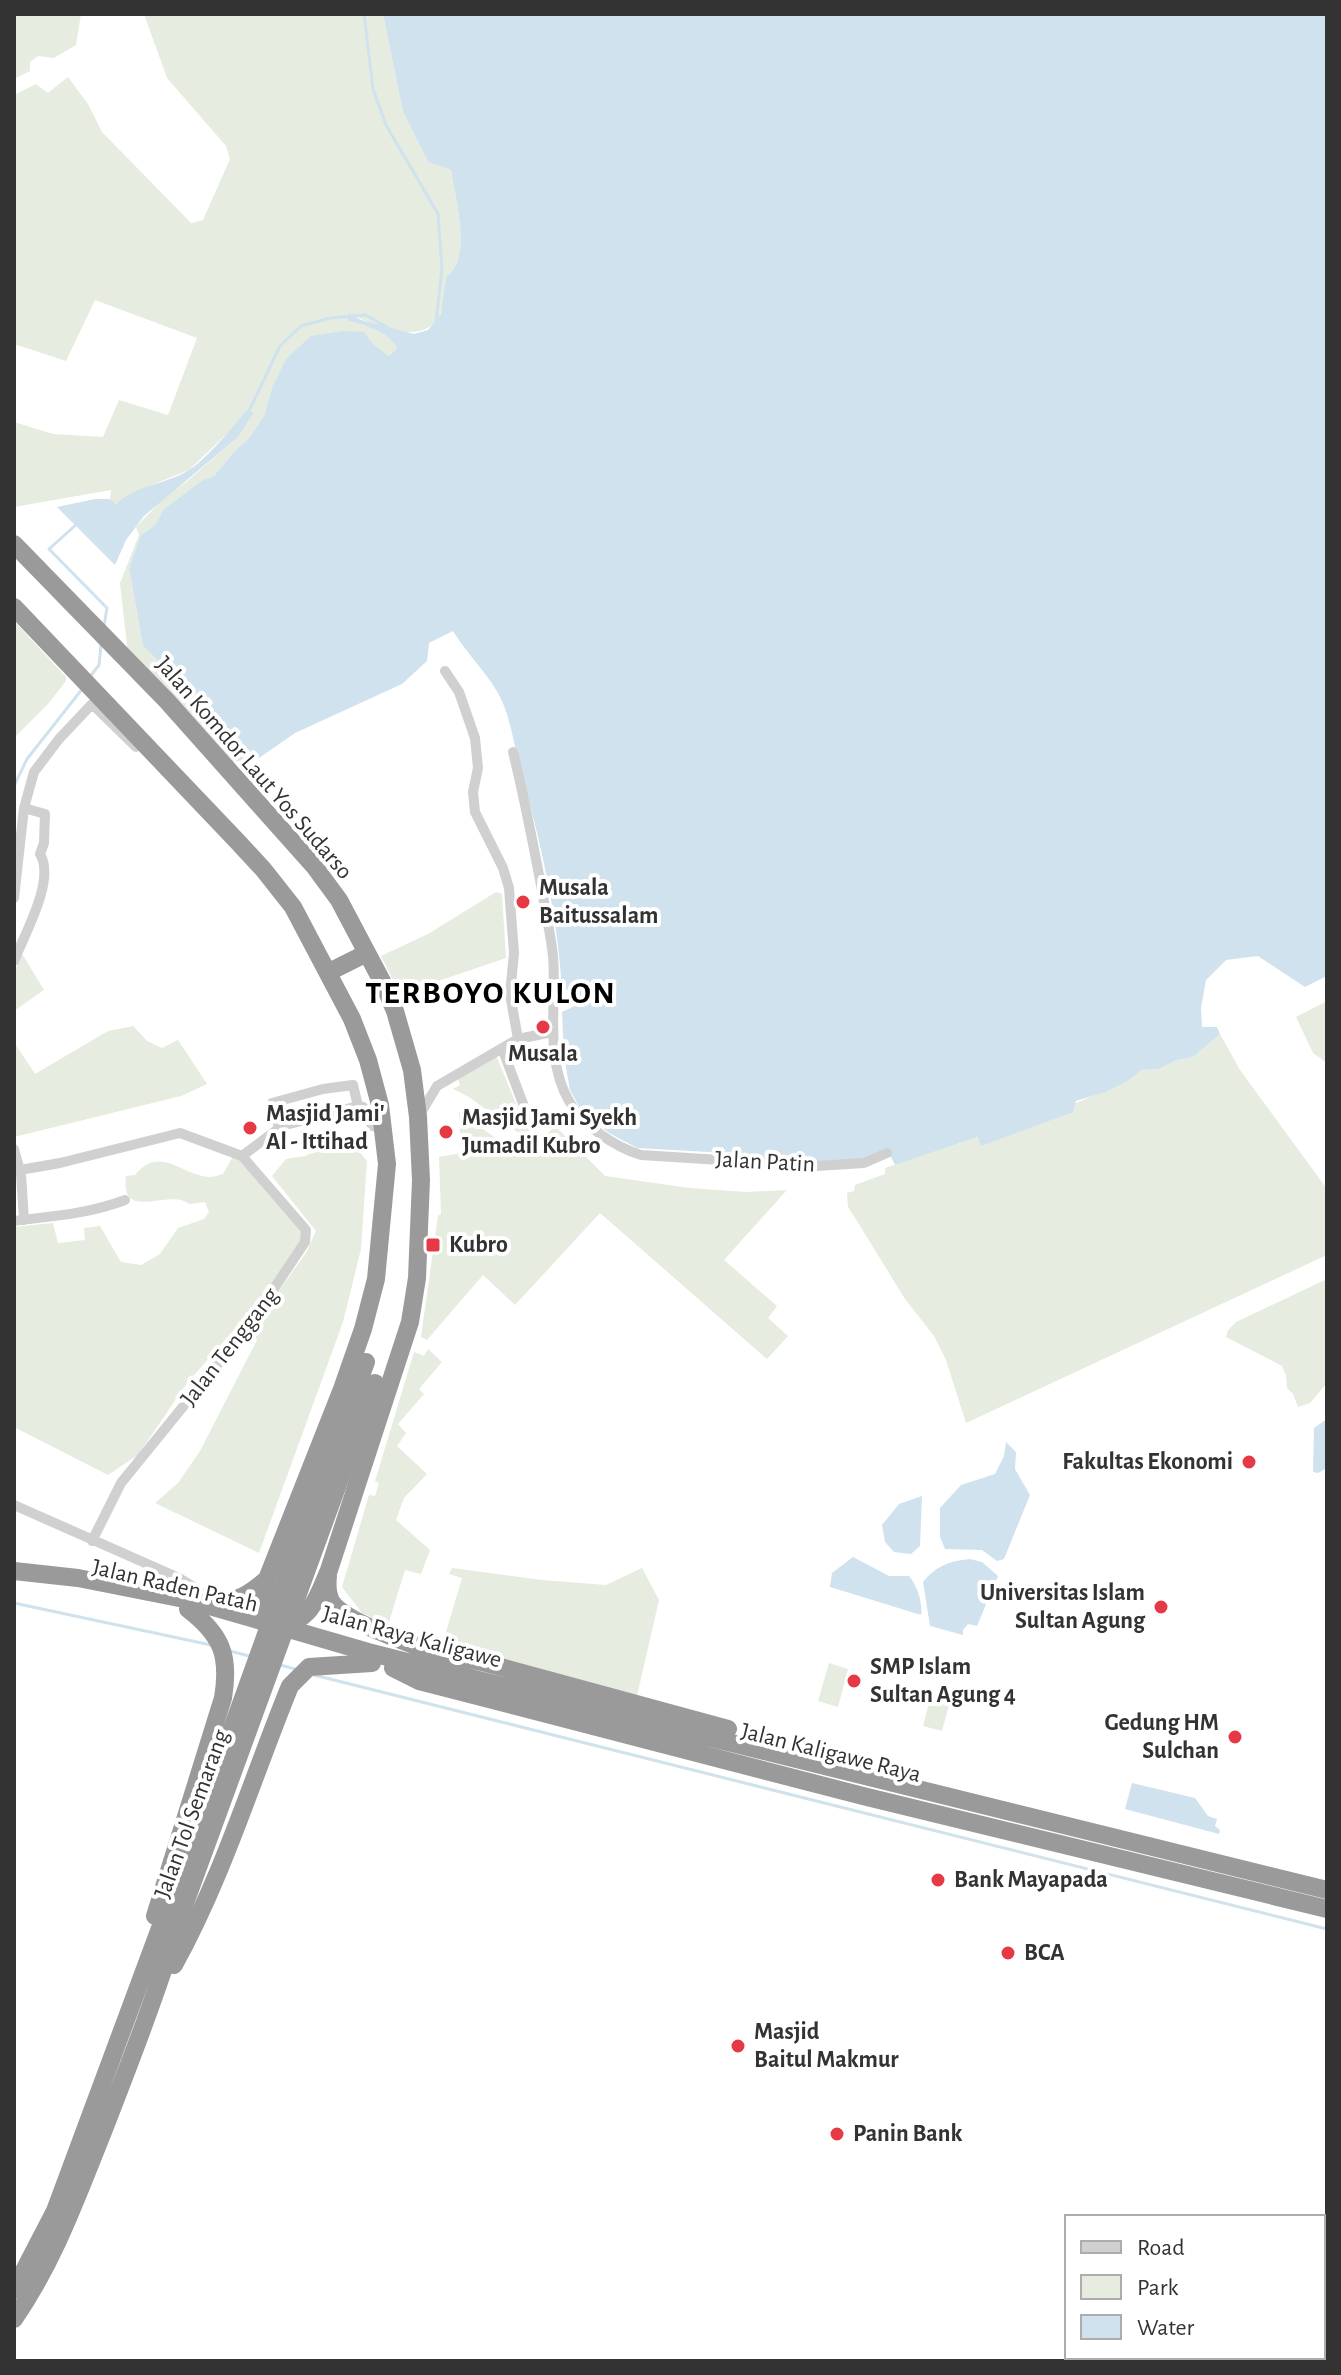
<svg xmlns="http://www.w3.org/2000/svg" width="1341" height="2375" viewBox="0 0 1341 2375" font-family="'Alegreya Sans',sans-serif">
  <rect width="100%" height="100%" fill="#fff"/>
  <!-- green -->
  <path fill="#e6ecdf" d="M14 14H81L76 45 54 58 38 56 30 62V71L14 79Z
    M144 14H383L403 112 428 162 451 170C455 198 473 259 446 277 444 288 445 305 440 315 423 348 373 325 348 313L349 321C367 325 388 331 397 348L389 356 373 344 272 388 264 416 249 438 232 454 214 476 201 481 164 509 155 525 141 535 129 568 143 646 165 667 192 702 218 730 245 749 230 762 128 654 120 583 139 535 136 527 165 497 186 482 237 438 245 411 234 427 189 470 139 490 115 504 110 499 111 490 14 507V422L53 434 103 437 119 400 168 415 197 338 95 300 66 361 14 344V95L36 84 48 93 68 77 88 104 102 132 191 223 203 220 230 159 226 146 167 78Z
    M14 621 66 677V681L48 704 14 738Z
    M496 892 502 894 506 958 400 994 381 956 428 934Z
    M21 952 44 990 14 1011V976Z
    M1327 1001V1063L1313 1053 1296 1017Z
    M133 1026 147 1041 162 1048 178 1040 207 1084 181 1096 14 1137V1042L35 1074 108 1031Z
    M1220 1034 1240 1070 1327 1189V1255L966 1423 946 1360 934 1336 905 1299 857 1221 848 1207 847 1193 854 1191 855 1185 885 1174V1168L979 1137 981 1145 1131 1079 1141 1070 1159 1069 1177 1060 1193 1057Z
    M496 1055 523 1121 536 1139 532 1143 469 1097 453 1089 460 1085 457 1077Z
    M459 1112 521 1156 536 1146 555 1126 605 1176 690 1188 746 1192 787 1190 724 1260 777 1306 768 1318 788 1336 767 1359 600 1213 515 1305 483 1275 427 1340 421 1337 438 1216 441 1214 439 1157 461 1153Z
    M349 1139 367 1161 361 1249 343 1322 259 1553 155 1503 178 1483 200 1451 257 1340 252 1328 306 1253 316 1231 272 1176 286 1159 305 1156Z
    M232 1158 249 1159 306 1233 273 1286 187 1383 138 1455 108 1475 14 1427V1227L53 1223 58 1243 85 1240 84 1228 100 1226 121 1262 141 1265 160 1254 178 1228 204 1219 209 1212 205 1202 189 1204C170 1187 120 1224 126 1176L135 1175C160 1144 182 1176 210 1177 214 1177 219 1175 223 1174Z
    M1327 1279V1383L1310 1403 1298 1407 1293 1394 1287 1388 1286 1375 1282 1366 1226 1337 1228 1330 1236 1322Z
    M428 1349 442 1362 419 1389 424 1394 398 1424 406 1433 397 1446 427 1474 404 1498 396 1520 430 1550 421 1574 405 1570 388 1625 362 1613 342 1587 369 1495 375 1496 379 1483 375 1481 414 1352 424 1356Z
    M452 1568 542 1580 606 1585 642 1568 659 1600 637 1696 449 1643 452 1634 446 1632 462 1578 449 1574Z
    M829 1663 848 1669 838 1707 818 1701Z
    M932 1691 951 1697 942 1731 923 1726Z"/>
  <!-- water -->
  <path fill="#cfe2ee" d="M383 14H1327V976L1305 987 1258 956 1226 960 1206 980 1201 1008 1202 1027H1217L1220 1034 1193 1057 1177 1060 1159 1069 1141 1070 1131 1079 1105 1092 1076 1101 1073 1112 981 1146 978 1137 895 1165 888 1151 850 1163 778 1161 727 1153 637 1148 609 1133 581 1110 570 1090 564 1056 562 1012 579 1004 576 988 562 991C558 915 540 840 520 767 514 746 511 721 502 701 490 675 468 656 453 631L429 643 427 661 402 684 295 733 259 758 230 762 245 749 218 730 192 702 165 667 143 646 129 568 141 535 155 525 164 509 201 481 214 476 232 454 249 438 264 416 272 388 286 359 311 336 344 331 364 332 373 344 389 356 397 348C388 331 366 325 348 321V313L361 320 414 334 428 330 441 314 446 277C473 259 455 198 451 170L428 162 403 112Z
    M245 411 254 412 237 438 144 516 126 540 115 565 57 507 95 499H110L116 504C135 485 167 484 189 470 203 462 236 425 245 411Z
    M1327 1419V1468L1318 1473 1313 1472 1314 1428Z
    M1006 1442 1016 1452 1015 1469 1030 1495 1004 1559 997 1561 982 1550 945 1549 940 1537V1508L961 1485 995 1474 1004 1456Z
    M922 1496 920 1546 911 1554 894 1552 885 1542 882 1525 899 1504Z
    M853 1557 889 1576H909C917 1585 923 1603 921 1615L830 1587 832 1573Z
    M970 1559 982 1562 998 1576 977 1626 968 1624 963 1630V1635L930 1626 923 1582C936 1566 949 1561 970 1559Z
    M1132 1783 1195 1798 1208 1816 1217 1819 1215 1826 1220 1830 1219 1834 1125 1809Z"/>
  <g fill="none" stroke-linecap="round" stroke-linejoin="round">
    <!-- stream -->
    <path stroke="#cfe2ee" stroke-width="3" d="M364 14 373 89 386 125 438 214 442 268 436 323
      M247 415 280 346 301 326 330 318 366 315 390 329
      M78 523 49 549 107 608 104 626
      M89 678 99 665 101 645
      M14 786 27 759 83 688
      M14 1603 211 1645
      M230 1651 249 1656
      M280 1665 295 1669
      M314 1675 1327 1929"/>
    <!-- street -->
    <path stroke="#d0d0d0" stroke-width="10" d="M445 671 459 692 475 738 478 768 473 792 475 812 503 868 509 888 514 953 510 994 518 1039
      M513 752C525 800 534 848 543 896 546 916 551 936 553 956 557 1004 544 1058 569 1101 583 1126 615 1147 641 1155L817 1166 864 1163 887 1153
      M14 898 24 808 34 772 59 739 92 704 136 747
      M14 961C24 935 56 880 40 854L44 843 45 814 24 808
      M502 1048 528 1117
      M419 1116 437 1086 518 1039 552 1032
      M279 1128 272 1103 323 1089 353 1085 358 1106
      M14 1149 21 1174 24 1220
      M14 1171 60 1163 180 1133 242 1156 282 1126 358 1106 363 1107 372 1126 384 1129
      M14 1221C52 1216 88 1214 125 1200
      M14 1505 179 1578 176 1598
      M92 1541 121 1483 251 1323 305 1242 306 1230 242 1156
      M179 1578 194 1587 209 1601"/>
    <!-- highway -->
    <path stroke="#9a9a9a" stroke-width="18" d="M14 544 167 701 314 866 339 900 385 987 395 1011 412 1070 418 1117 421 1180 417 1278 410 1322 329 1570C318 1595 312 1622 280 1624
      M14 607 237 841 263 869 293 907 352 1019 368 1060 380 1105 387 1164 376 1279 363 1329 342 1389 267 1579 266 1608 277 1627
      M329 972 367 953
      M14 1571 78 1578 189 1600 368 1652 537 1695 1327 1890
      M328 1576C327 1585 327 1593 331 1601 343 1622 411 1643 434 1653
      M216 1603C239 1601 250 1594 267 1579
      M425 1649 486 1663 728 1729
      M393 1668 419 1681 863 1796 1327 1909
      M155 1916 223 1698C230 1656 222 1635 188 1609
      M174 1965C223 1876 252 1779 290 1686L309 1667 372 1663
      M14 2290 55 2211 169 1904
      M14 2319C53 2263 76 2199 101 2137 131 2060 160 1985 184 1906"/>
    <!-- highway-bridge -->
    <path stroke="#9a9a9a" stroke-width="18" d="M169 1904 279 1598 366 1362
      M184 1906 375 1383"/>
  </g>
  <!-- markers -->
  <g fill="#e63946" stroke="#fff" stroke-width="3">
    <circle cx="523" cy="902" r="8"/>
    <circle cx="543" cy="1027" r="8"/>
    <circle cx="250" cy="1128" r="8"/>
    <circle cx="446" cy="1132" r="8"/>
    <rect x="425" y="1237" width="16" height="16" rx="4"/>
    <circle cx="1249" cy="1462" r="8"/>
    <circle cx="1161" cy="1607" r="8"/>
    <circle cx="854" cy="1681" r="8"/>
    <circle cx="1235" cy="1737" r="8"/>
    <circle cx="938" cy="1880" r="8"/>
    <circle cx="1008" cy="1953" r="8"/>
    <circle cx="738" cy="2046" r="8"/>
    <circle cx="837" cy="2134" r="8"/>
  </g>
  <g text-anchor="middle" dominant-baseline="central" stroke-width="8" stroke-linejoin="round" paint-order="stroke">
    <!-- street labels -->
    <g font-size="24" fill="#333" stroke="#fff">
      <text transform="translate(254 768) rotate(49)">Jalan Komdor Laut Yos Sudarso</text>
      <text transform="translate(765 1162) rotate(3)">Jalan Patin</text>
      <text transform="translate(230 1347) rotate(-52)">Jalan Tenggang</text>
      <text transform="translate(175 1586) rotate(13)">Jalan Raden Patah</text>
      <text transform="translate(412 1637) rotate(15)">Jalan Raya Kaligawe</text>
      <text transform="translate(831 1753) rotate(14)">Jalan Kaligawe Raya</text>
      <text transform="translate(192 1814) rotate(-70)">Jalan Tol Semarang</text>
    </g>
    <!-- poi labels -->
    <g font-size="24" font-weight="bold" fill="#333" stroke="#fff" text-anchor="start">
      <text x="539" y="888">Musala<tspan x="539" dy="28">Baitussalam</tspan></text>
      <text x="543" y="1054" text-anchor="middle">Musala</text>
      <text x="266" y="1114">Masjid Jami'<tspan x="266" dy="28">Al - Ittihad</tspan></text>
      <text x="462" y="1118">Masjid Jami Syekh<tspan x="462" dy="28">Jumadil Kubro</tspan></text>
      <text x="449" y="1245">Kubro</text>
      <text x="1233" y="1462" text-anchor="end">Fakultas Ekonomi</text>
      <text x="1145" y="1593" text-anchor="end">Universitas Islam<tspan x="1145" dy="28">Sultan Agung</tspan></text>
      <text x="870" y="1667">SMP Islam<tspan x="870" dy="28">Sultan Agung 4</tspan></text>
      <text x="1219" y="1723" text-anchor="end">Gedung HM<tspan x="1219" dy="28">Sulchan</tspan></text>
      <text x="954" y="1880">Bank Mayapada</text>
      <text x="1024" y="1953">BCA</text>
      <text x="754" y="2032">Masjid<tspan x="754" dy="28">Baitul Makmur</tspan></text>
      <text x="853" y="2134">Panin Bank</text>
    </g>
    <!-- district labels -->
    <g font-size="32" font-weight="bold" letter-spacing="2" fill="#000" stroke="#fff">
      <text x="491" y="993">TERBOYO KULON</text>
    </g>
  </g>
  <!-- border -->
  <rect width="1341" height="2375" fill="none" stroke="#333333" stroke-width="32"/>
  <!-- legend -->
  <rect x="1065" y="2215" width="260" height="144" fill="#ffffff" stroke="#adadad" stroke-width="2"/>
  <rect x="1081" y="2241" width="40" height="12" fill="#d0d0d0" stroke="#adadad" stroke-width="2"/>
  <text x="1137" y="2255" font-size="24" fill="#333333">Road</text>
  <rect x="1081" y="2275" width="40" height="24" fill="#e6ecdf" stroke="#adadad" stroke-width="2"/>
  <text x="1137" y="2295" font-size="24" fill="#333333">Park</text>
  <rect x="1081" y="2315" width="40" height="24" fill="#cfe2ee" stroke="#adadad" stroke-width="2"/>
  <text x="1137" y="2335" font-size="24" fill="#333333">Water</text>
</svg>
